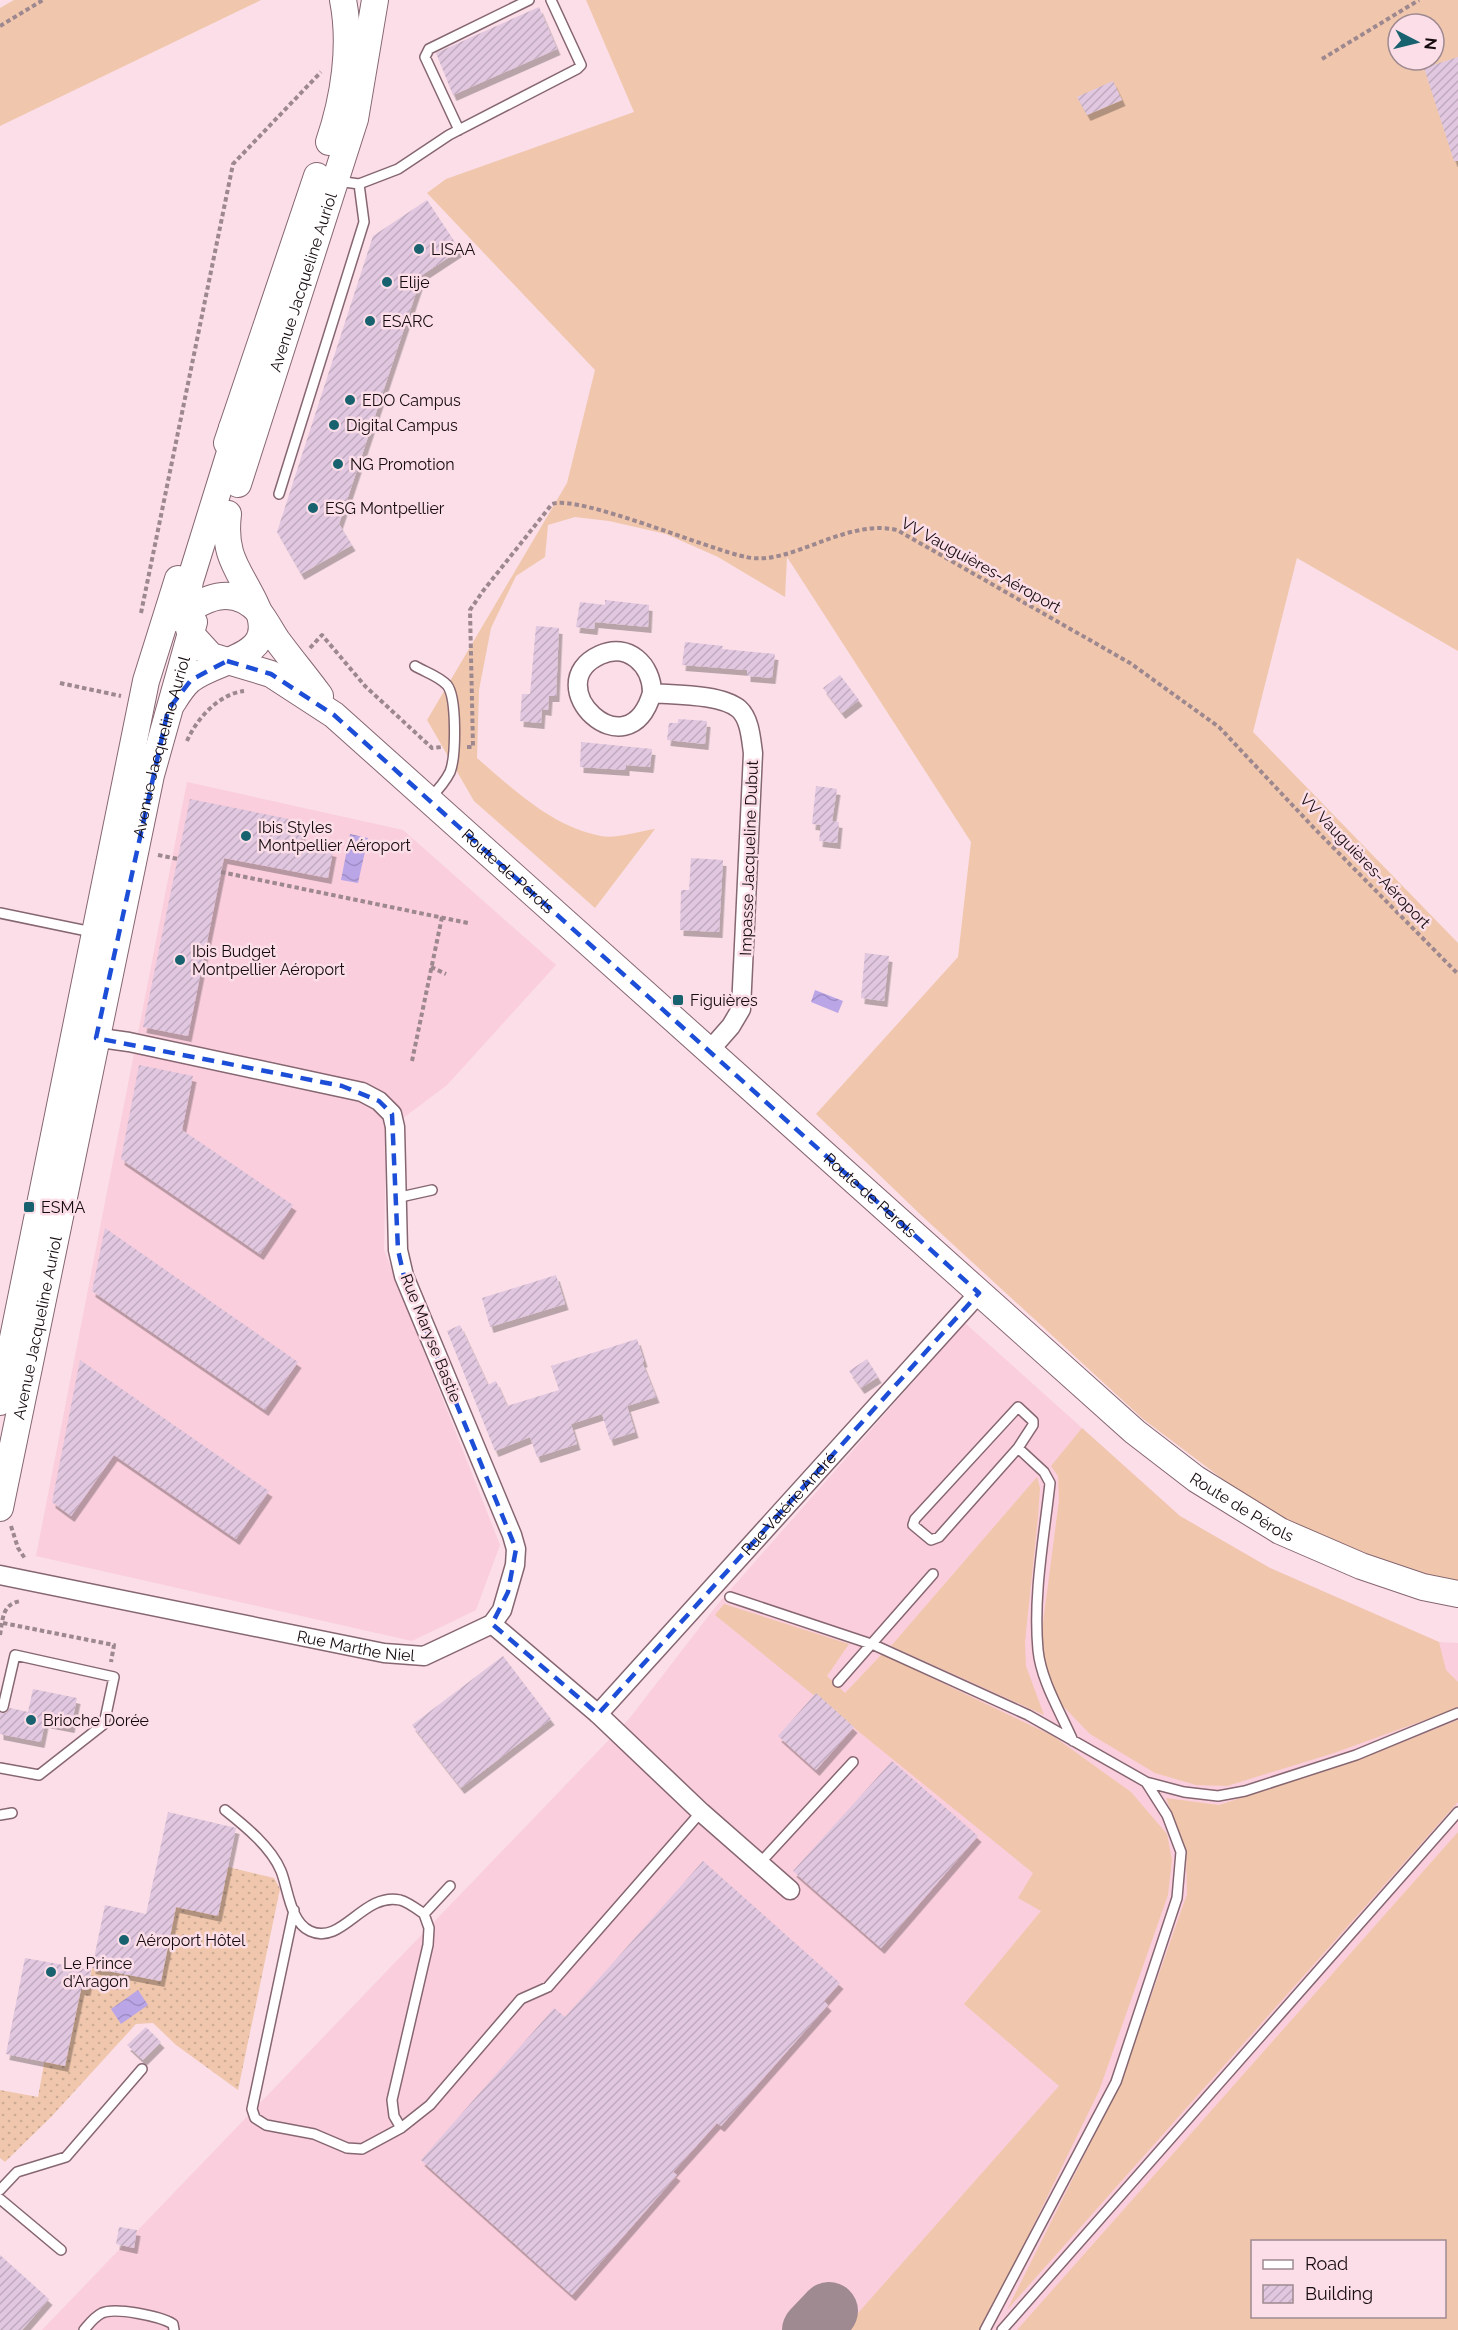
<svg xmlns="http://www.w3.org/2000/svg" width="1458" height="2330" viewBox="0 0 1458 2330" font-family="Raleway,sans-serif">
  <defs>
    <pattern id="garden-dots" width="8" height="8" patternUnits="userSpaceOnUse" patternTransform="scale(1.5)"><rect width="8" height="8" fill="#f0c7ad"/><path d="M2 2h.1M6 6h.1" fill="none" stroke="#cdaa94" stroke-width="1.8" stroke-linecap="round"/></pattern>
    <pattern id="water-waves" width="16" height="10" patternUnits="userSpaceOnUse" patternTransform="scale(1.5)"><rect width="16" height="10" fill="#baa5e7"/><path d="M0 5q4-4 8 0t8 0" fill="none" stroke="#9f8dc5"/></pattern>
    <pattern id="building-hatch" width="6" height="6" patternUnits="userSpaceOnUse" patternTransform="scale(1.5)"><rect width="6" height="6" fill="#e1c7e0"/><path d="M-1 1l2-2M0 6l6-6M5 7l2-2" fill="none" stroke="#c0aabf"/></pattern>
    <filter id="shadow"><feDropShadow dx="3.5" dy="6" stdDeviation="0" flood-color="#0004"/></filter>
  </defs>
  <rect width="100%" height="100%" fill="#fbdee7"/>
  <!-- built -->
  <path fill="#facedc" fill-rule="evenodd" d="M187 782 403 830 556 965 447 1085 386 1131 384 1250 500 1545 476 1610 412 1641 36 1556Z
    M965 1323 1180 1516 1270 1568 1439 1642 1458 1643V2330H42L629 1719 717 1605ZM1252 2242H1444V2316H1252Z"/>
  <!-- grass -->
  <path fill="#f0c7ad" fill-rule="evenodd" d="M14 0H261L0 126V8Z
    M586 0H1458V651L1297 558 1253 732 1458 943V1584L1396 1568 1325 1539 1257 1505 1143 1419 922 1216 816 1114 958 957 971 842 787 557 785 597 718 557 666 534 609 521 575 517 548 525 545 557 516 576 491 628 479 690 477 758C513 789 552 827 601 836 616 839 639 831 655 829L595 908 474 801 427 720 567 483 595 370 427 193 446 179 634 112ZM1398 24H1434V60H1398Z
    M1082 1428 1180 1516 1270 1568 1439 1642 1446 1670 1458 1682V1708L1334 1753 1227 1786 1196 1785 1155 1773 1090 1734 1060 1703 1046 1670 1041 1638 1059 1500 1058 1476 1051 1466Z
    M1037 1477 1040 1488 1038 1517 1025 1642 1026 1666 1044 1715 891 1646Z
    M724 1604 849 1644 827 1676 845 1693 882 1654 1053 1736 1131 1792 1167 1834 1172 1860 1168 1895 1099 2091 982 2330H843L1059 2086 964 2004 1041 1911 1018 1898 1033 1873 715 1615Z
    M1458 1720V1802L1007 2310 1121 2082 1187 1894 1186 1851 1166 1798 1219 1805 1360 1759Z
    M1458 1832V2330H1017ZM1252 2242H1444V2316H1252Z"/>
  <!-- garden -->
  <path fill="url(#garden-dots)" d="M228 1867 274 1878 280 1889 238 2090 176 2045 153 2023 136 2024 51 2117 5 2162 0 2158V2090L38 2097 49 2036 70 2040 81 1989 87 1990 92 1968 161 1981 173 1920 160 1917Z"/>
  <!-- water -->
  <path fill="url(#water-waves)" d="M350 834 368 838 358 883 341 880Z
    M815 990 843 1001 838 1013 811 1002Z
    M138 1990 148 2005 121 2024 111 2009Z"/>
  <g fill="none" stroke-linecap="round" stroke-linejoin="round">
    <!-- taxiway -->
    <path stroke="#a08a91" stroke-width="58" d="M811 2330 829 2311"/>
  </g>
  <!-- building -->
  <path fill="url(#building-hatch)" filter="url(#shadow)" d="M539 7 557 49 453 95 436 53Z
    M1458 57V161H1454L1424 68Z
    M1113 81 1122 100 1087 115 1077 97Z
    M427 200 460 250 422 275 339 524 352 545 301 574 277 532 373 236Z
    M605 600 649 605 648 627 595 622 594 629 576 627 580 602 605 605Z
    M536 626 559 628 556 696H549L548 710 542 709 541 723 520 721 522 694H530Z
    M685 642 723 646 722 649 775 654 772 678 747 676V670L682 665Z
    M840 675 859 700 842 713 823 688Z
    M678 719 707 721 705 744 667 740 669 723H678Z
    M581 742 652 749 650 767 626 765V770L580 767Z
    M816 786 837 789 832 821 839 822 837 843 819 841 821 825 812 824Z
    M190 799 304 822 300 844 333 851 328 878 224 858 188 1036 143 1027Z
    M691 858 723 860 719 932 680 930 681 890H689Z
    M865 953 889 956 884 1001 861 998Z
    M139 1065 193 1076 182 1130 293 1205 260 1254 121 1159Z
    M105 1228 298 1362 265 1410 92 1291Z
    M556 1275 565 1304 490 1327 482 1298Z
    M460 1325 488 1385 496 1381 507 1406 559 1390 551 1366 637 1339 644 1361 642 1362 656 1397 627 1406 635 1432 610 1440 602 1414 571 1424 577 1444 537 1457 530 1437 495 1451 447 1331Z
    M867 1359 878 1377 861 1388 849 1371Z
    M80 1360 269 1491 236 1539 114 1455 71 1516 52 1502Z
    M503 1656 551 1719 461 1788 412 1725Z
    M33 1689 77 1698 71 1727 45 1722 41 1742 0 1734V1713H6L10 1708 28 1712Z
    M816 1693 854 1727 816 1770 778 1736Z
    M892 1761 978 1836 881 1948 793 1871Z
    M168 1812 236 1828 218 1916 176 1907 161 1981 92 1968 105 1905 146 1914Z
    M703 1861 840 1983 824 2001 828 2005 721 2126 717 2123 673 2172 677 2175 572 2295 421 2160 554 2008 565 2017Z
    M25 1958 91 1970 87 1990 81 1989 65 2066 6 2054Z
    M146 2027 161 2042 143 2060 127 2045Z
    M119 2227 137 2230 134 2248 116 2244Z
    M0 2255 49 2299 22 2330H0Z"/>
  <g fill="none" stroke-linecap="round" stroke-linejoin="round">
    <defs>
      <path id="lane" d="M459 130 425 57 429 49 529 0
        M337 181 359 184 398 169 449 135 577 69 581 65 551 0
        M279 494 364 222 359 184
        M415 666C425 672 439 676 447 685 457 697 456 757 450 772 445 782 437 791 430 798
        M0 913 92 932
        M396 1198 432 1190
        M1018 1407 1033 1421V1425L1018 1448 939 1537 931 1540 913 1525 915 1519Z
        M1018 1448 1044 1472 1050 1483C1044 1538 1033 1595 1038 1650 1041 1681 1061 1713 1073 1741
        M730 1597 874 1645 1028 1715 1146 1782 1167 1815 1181 1852 1177 1898 1116 2082 985 2330
        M838 1682 933 1574
        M0 1768 39 1775 104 1724 114 1677 15 1655 3 1707
        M1146 1782 1184 1792 1218 1796 1245 1791 1356 1755 1458 1713
        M225 1810C245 1826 271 1847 281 1871 288 1888 290 1922 310 1931 342 1946 363 1892 400 1900 408 1902 417 1909 424 1914L450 1886
        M0 1815 12 1813
        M760 1863 853 1762
        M294 1910 252 2109 255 2118 266 2125 314 2134 347 2148 362 2149 401 2128
        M424 1914 429 1928 428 1945 392 2100 394 2116 401 2128 430 2105 521 1999 548 1987 701 1812
        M0 2190 17 2172 66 2157 142 2069
        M0 2199 61 2250
        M84 2330C89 2324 94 2317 102 2313 115 2307 160 2316 173 2324L174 2330
        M1002 2330 1458 1812"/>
      <g id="street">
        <path d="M652 693C652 665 628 642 600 655 536 684 628 775 652 693 675 695 721 694 739 709 750 719 751 739 753 753L741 1009 731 1026 709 1051"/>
        <path id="s1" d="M0 1575 384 1653 424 1656 492 1624 502 1610 515 1565 516 1549 512 1535 404 1276 398 1250 395 1127 392 1114 379 1101 362 1092 129 1042 86 1036"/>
        <path d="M492 1624 598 1714 701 1812 790 1890"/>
        <path id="s2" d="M598 1714 979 1293"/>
      </g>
      <g id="secondary">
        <path d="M329 142C344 98 352 46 343 0"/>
        <path id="s3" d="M232 428 231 449 190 581 185 612 190 633 211 656 271 674 334 715 1135 1432 1196 1479 1280 1531 1361 1566 1423 1587 1458 1594"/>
        <path d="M227 443 317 176"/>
        <path id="s4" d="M238 484 355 119 375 0"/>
        <path d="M177 618C203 598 233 583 259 612 266 621 271 631 277 640 291 659 306 677 320 696"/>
        <path d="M173 702C178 694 183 686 190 680 219 657 283 659 255 603 238 568 223 556 228 514"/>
        <path d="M0 1402 146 681 178 579"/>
        <path id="s5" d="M0 1508 151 775 194 622"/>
      </g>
    </defs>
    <!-- lane casing -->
    <use href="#lane" stroke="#866671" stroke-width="12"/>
    <!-- street casing -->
    <use href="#street" stroke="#866671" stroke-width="21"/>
    <!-- secondary casing -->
    <use href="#secondary" stroke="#866671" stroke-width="28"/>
    <!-- path -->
    <path stroke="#9e888f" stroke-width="4" stroke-dasharray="4.5 3" stroke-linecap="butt" d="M0 26 43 0
      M1322 59 1419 0
      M141 613 233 164 321 72
      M310 648 322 635 365 686 432 748 442 747
      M60 683 121 696
      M187 741C197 718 219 694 244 691
      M467 747H473L470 610 483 591 552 504C578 494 710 550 746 557 791 567 844 518 897 530L1130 663 1219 727 1313 827 1458 974
      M158 855 178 859
      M221 872 468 923
      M431 967 446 974
      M412 1061 442 917
      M11 1526 18 1548 26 1560
      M3 1623 114 1645 111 1662
      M0 1635C3 1618 2 1604 21 1601"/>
    <!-- lane -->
    <use href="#lane" stroke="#fff" stroke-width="9"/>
    <!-- street -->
    <use href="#street" stroke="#fff" stroke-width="18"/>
    <!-- secondary -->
    <use href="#secondary" stroke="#fff" stroke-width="26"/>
  </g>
  <!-- marked area -->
  <path fill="none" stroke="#1d4ed8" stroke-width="4.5" stroke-dasharray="12 8" stroke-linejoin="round" d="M227 661 271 674 334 715 979 1293 598 1714 492 1624 508 1592 516 1549 404 1276 398 1250 392 1114 379 1101 342 1086 96 1038 168 710 191 680Z"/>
  <!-- markers -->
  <g fill="#18626f" stroke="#fbdee7" stroke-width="2">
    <circle cx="419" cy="249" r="6"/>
    <circle cx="387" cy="282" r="6"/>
    <circle cx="370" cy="321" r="6"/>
    <circle cx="350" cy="400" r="6"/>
    <circle cx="334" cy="425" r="6"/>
    <circle cx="338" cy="464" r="6"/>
    <circle cx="313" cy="508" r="6"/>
    <circle cx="246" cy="836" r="6"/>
    <circle cx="180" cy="960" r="6"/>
    <rect x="672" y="994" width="12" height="12" rx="3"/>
    <rect x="23" y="1201" width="12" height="12" rx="3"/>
    <circle cx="31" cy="1720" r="6"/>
    <circle cx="124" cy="1940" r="6"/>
    <circle cx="51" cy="1972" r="6"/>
  </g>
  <g text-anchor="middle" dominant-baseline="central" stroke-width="5" stroke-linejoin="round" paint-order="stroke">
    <!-- poi labels -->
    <g font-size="16" fill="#160b0f" stroke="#fbdee7" text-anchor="start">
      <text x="431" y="249">LISAA</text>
      <text x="399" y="282">Elije</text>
      <text x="382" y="321">ESARC</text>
      <text x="362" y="400">EDO Campus</text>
      <text x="346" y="425">Digital Campus</text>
      <text x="350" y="464">NG Promotion</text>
      <text x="325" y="508">ESG Montpellier</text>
      <text x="258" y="827">Ibis Styles<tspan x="258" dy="18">Montpellier Aéroport</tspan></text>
      <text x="192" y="951">Ibis Budget<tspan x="192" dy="18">Montpellier Aéroport</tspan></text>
      <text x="690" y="1000">Figuières</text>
      <text x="41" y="1207">ESMA</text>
      <text x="43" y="1720">Brioche Dorée</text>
      <text x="136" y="1940">Aéroport Hôtel</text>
      <text x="63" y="1963">Le Prince<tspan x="63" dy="18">d’Aragon</tspan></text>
    </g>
    <!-- street labels -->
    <g font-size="16" fill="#160b0f" stroke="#fbdee7">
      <text stroke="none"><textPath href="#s4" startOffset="212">Avenue Jacqueline Auriol</textPath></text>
      <text transform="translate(981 565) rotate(29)">VV Vauguières-Aéroport</text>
      <text stroke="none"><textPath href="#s5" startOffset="778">Avenue Jacqueline Auriol</textPath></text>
      <text transform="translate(749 858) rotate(-88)">Impasse Jacqueline Dubut</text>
      <text transform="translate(1365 861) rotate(46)">VV Vauguières-Aéroport</text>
      <text stroke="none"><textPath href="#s3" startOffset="615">Route de Pérols</textPath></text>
      <text stroke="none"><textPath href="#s3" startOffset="1101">Route de Pérols</textPath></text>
      <text stroke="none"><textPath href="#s5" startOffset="184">Avenue Jacqueline Auriol</textPath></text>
      <text transform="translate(431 1338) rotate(68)">Rue Maryse Bastie</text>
      <text stroke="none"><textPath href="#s2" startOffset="284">Rue Valérie André</textPath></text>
      <text stroke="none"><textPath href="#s3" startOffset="1587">Route de Pérols</textPath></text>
      <text stroke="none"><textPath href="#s1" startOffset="363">Rue Marthe Niel</textPath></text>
    </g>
  </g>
  <!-- legend -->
  <rect x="1251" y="2240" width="195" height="78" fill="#fbdee7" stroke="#9f8a91" stroke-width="1.5"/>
  <rect x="1263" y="2260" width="30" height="9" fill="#ffffff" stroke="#9f8a91" stroke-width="1.5"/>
  <text x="1305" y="2270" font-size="18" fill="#160b0f">Road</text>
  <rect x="1263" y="2285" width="30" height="18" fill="url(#building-hatch)" stroke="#9f8a91" stroke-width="1.5"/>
  <text x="1305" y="2300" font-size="18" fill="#160b0f">Building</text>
  <!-- north arrow -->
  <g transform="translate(1416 42) rotate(97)"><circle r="28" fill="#fbdee7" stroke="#9f8a91" stroke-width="1.5"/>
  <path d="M0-4.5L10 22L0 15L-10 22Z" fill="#18626f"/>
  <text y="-9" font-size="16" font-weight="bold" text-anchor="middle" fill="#160b0f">N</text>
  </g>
</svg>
